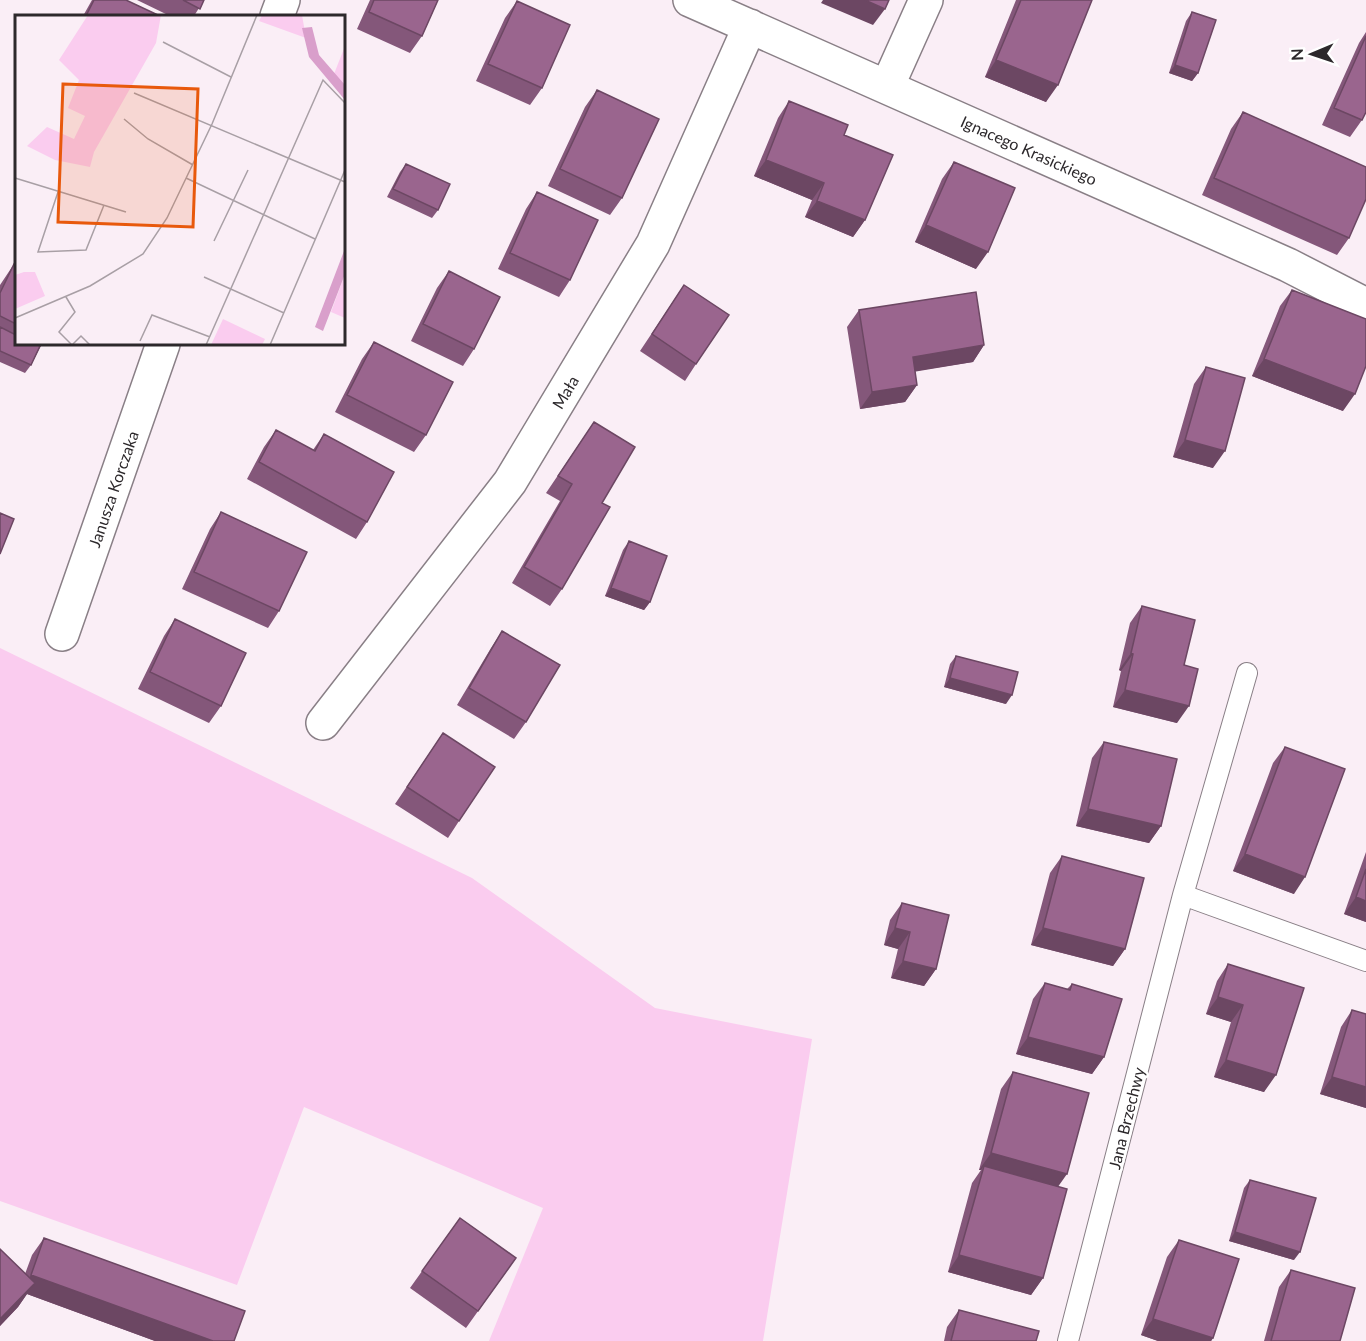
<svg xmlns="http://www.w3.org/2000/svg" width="1366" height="1341" viewBox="0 0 1366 1341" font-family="Lato,sans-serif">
  <rect width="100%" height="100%" fill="#faeef6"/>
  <!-- green -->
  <path fill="#faccef" d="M0 648 472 878 655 1008 812 1039 763 1341H489L543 1208 304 1107 237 1285 0 1201Z"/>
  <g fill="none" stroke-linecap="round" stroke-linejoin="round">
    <defs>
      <path id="service" d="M1183 895 1366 961
        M1068 1341 1183 895 1247 673"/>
      <path id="minor" d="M690 0 1288 265 1366 305
        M277 16 283 0
        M887 87 926 0
        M62 634 163 344
        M323 723 510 482 653 244 750 26"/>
    </defs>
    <!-- service casing -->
    <use href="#service" stroke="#897f86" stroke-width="22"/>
    <!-- minor casing -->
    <use href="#minor" stroke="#897f86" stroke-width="36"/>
    <!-- service -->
    <use href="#service" stroke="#fff" stroke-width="20"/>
    <!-- minor -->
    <use href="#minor" stroke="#fff" stroke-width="33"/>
  </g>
  <!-- wall -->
  <path fill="#84577a" d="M92 0H126L160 16H83Z
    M137 0H204L194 16H170Z
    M370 0H438L422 36 410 53 357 29Z
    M1016 0H1092L1046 102 985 77Z
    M517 1 542 88 530 105 476 81 505 18Z
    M1192 12 1198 73 1192 81 1169 73 1186 21Z
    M1366 32V112L1362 120 1350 137 1322 125 1359 43Z
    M597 90 622 198 610 215 548 186 585 107Z
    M789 101 844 135 865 220 853 237 805 217 812 200 754 176 778 118Z
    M1243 112 1349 238 1337 255 1202 195 1231 129Z
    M954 162 976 269 915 242 942 179Z
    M406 164 438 210 432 218 387 197 400 172Z
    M537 192 570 280 559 297 498 269 526 209Z
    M14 264 16 266V344H42L31 365 25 373 0 362V285Z
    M449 271 474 349 463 366 411 341 437 288Z
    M684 285 696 364 685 381 640 351Z
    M1292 290 1343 411 1252 376 1280 306Z
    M859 310 984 345 973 362 915 371 917 385 905 402 860 409 847 327Z
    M374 342 426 435 414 452 335 412 362 359Z
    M1206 367 1213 468 1173 457 1194 384Z
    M594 422 602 503 562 589 550 606 512 583 560 501 546 493Z
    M276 430 313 450 324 434 367 522 356 539 247 479 264 447Z
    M221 512 279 611 268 628 182 589 210 529Z
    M629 541 650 602 644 610 605 596 623 550Z
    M1142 606 1184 665 1177 723 1113 707 1121 671 1119 670 1130 623Z
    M175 619 221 706 209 723 138 689 164 636Z
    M502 631 526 722 514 739 457 705 491 648Z
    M956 656 1006 704 944 687 950 664Z
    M443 733 459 821 448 838 395 804Z
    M1104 742 1161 826 1149 843 1076 826 1092 758Z
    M1285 747 1294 894 1233 871 1273 763Z
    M1366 852V922L1344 914Z
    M1062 856 1125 949 1113 966 1031 945 1050 873Z
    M902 903 936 969 924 986 891 978 898 949 884 945 890 920Z
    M1228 964 1304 988 1264 1092 1214 1077 1231 1022 1206 1014 1217 981Z
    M1045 983 1067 989 1072 984 1104 1057 1092 1074 1016 1054 1033 999Z
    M1352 1010 1366 1108 1320 1094 1341 1027Z
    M1013 1072 1058 1186 1043 1278 1031 1295 948 1272 972 1183 981 1170H979L1001 1089Z
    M1250 1180 1294 1260 1229 1241 1244 1188Z
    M460 1218 516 1258 466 1328 410 1288Z
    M44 1238 234 1341H155L27 1294 18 1307 0 1326V1249L25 1274 32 1255Z
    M1179 1240 1213 1338 1211 1341H1158L1141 1335 1167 1257Z
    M1291 1270 1340 1341H1264L1279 1287Z
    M959 1310 1036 1341H944L947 1327Z"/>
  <!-- shaded-wall -->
  <path fill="#6c4763" d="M823 0H865L885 9 873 25 821 3Z
    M996 60 1058 85 1046 102 985 77Z
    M1175 65 1198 73 1192 81 1169 73Z
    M766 160 824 183 812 200 754 176Z
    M817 201 865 220 853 237 805 217Z
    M926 225 988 252 976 269 915 242Z
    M984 345 973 362 901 374 913 357Z
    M1264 359 1355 394 1343 411 1252 376Z
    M917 385 905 402 860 409 872 392Z
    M1185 440 1225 451 1213 468 1173 457Z
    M611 588 650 602 644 610 605 596Z
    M1131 653 1133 654 1121 671 1119 670Z
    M950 678 1012 695 1006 704 944 687Z
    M1125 690 1189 706 1177 723 1113 707Z
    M1088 809 1161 826 1149 843 1076 826Z
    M1245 854 1305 877 1294 894 1233 871Z
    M1356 897 1366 901V922L1344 914Z
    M895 928 910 932 898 949 884 945Z
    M1043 928 1125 949 1113 966 1031 945Z
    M903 961 936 969 924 986 891 978Z
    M1218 997 1243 1005 1231 1022 1206 1014Z
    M1028 1037 1104 1057 1092 1074 1016 1054Z
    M1226 1060 1276 1075 1264 1092 1214 1077Z
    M1332 1077 1366 1087V1108L1320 1094Z
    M991 1153 1067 1174 1055 1191 984 1166 981 1170H979Z
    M1235 1232 1300 1252 1294 1260 1229 1241Z
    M959 1255 1043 1278 1031 1295 948 1272Z
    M31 1275 213 1341H155L27 1294 18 1307 0 1326V1319Z
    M1153 1319 1213 1338 1211 1341H1158L1141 1335Z"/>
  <!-- building -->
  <path fill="#9a658e" stroke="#6c4763" stroke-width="1.5" d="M94 0H126L160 16H86Z
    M183 0H204L200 9Z
    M374 0H438L422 36 369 12Z
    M865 0H889L885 9Z
    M1021 0H1092L1058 85 996 60Z
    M517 1 570 25 542 88 488 64Z
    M1192 12 1216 20 1198 73 1175 65Z
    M1366 36V112L1362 120 1334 108Z
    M597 90 659 119 622 198 560 169Z
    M789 101 848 125 844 135 893 155 865 220 817 201 824 183 766 160Z
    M1243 112 1366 167V199L1349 238 1214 178Z
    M954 162 1015 188 988 252 926 225Z
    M406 164 450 184 438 210 393 189Z
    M537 192 598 220 570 280 510 253Z
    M14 264 16 266V324L0 316V293Z
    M449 271 500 297 474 349 423 324Z
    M684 285 729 315 696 364 652 334Z
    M1292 290 1366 319V366L1355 394 1264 359Z
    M976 292 984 345 913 357 917 385 872 392 859 310Z
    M0 327 16 335V344H35L40 346 31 365 0 351Z
    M374 342 453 382 426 435 347 395Z
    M1206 367 1245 378 1225 451 1185 440Z
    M594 422 635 447 602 503 610 507 562 589 524 567 572 484 558 476Z
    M276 430 315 451 324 434 394 472 367 522 259 462Z
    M221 512 307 552 279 611 194 572Z
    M0 513 14 519 0 554Z
    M629 541 667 556 650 602 611 588Z
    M1142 606 1195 620 1184 665 1198 669 1189 706 1125 690 1133 654 1131 653Z
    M175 619 246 653 221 706 150 672Z
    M502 631 560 665 526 722 469 688Z
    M956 656 1018 672 1012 695 950 678Z
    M443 733 495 767 459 821 407 787Z
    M1104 742 1177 759 1161 826 1088 809Z
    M1285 747 1345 769 1305 877 1245 854Z
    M1062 856 1144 878 1125 949 1043 928Z
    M1366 869V901L1356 897Z
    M902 903 949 915 936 969 903 961 910 932 895 928Z
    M1228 964 1304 988 1276 1075 1226 1060 1243 1005 1218 997Z
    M1045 983 1070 990 1072 984 1122 999 1104 1057 1028 1037Z
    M1352 1010 1366 1014V1087L1332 1077Z
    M1013 1072 1089 1093 1067 1174 991 1153Z
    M984 1166 1067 1189 1043 1278 959 1255Z
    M1250 1180 1316 1198 1300 1252 1235 1232Z
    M460 1218 516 1258 478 1311 422 1271Z
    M44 1238 245 1311 234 1341H213L31 1275Z
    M1179 1240 1239 1259 1213 1338 1153 1319Z
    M0 1249 35 1283 0 1319Z
    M1291 1270 1355 1288 1340 1341H1271Z
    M959 1310 1039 1331 1036 1341H951Z"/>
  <g text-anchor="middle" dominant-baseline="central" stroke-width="5" stroke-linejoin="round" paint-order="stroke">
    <!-- street labels -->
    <g font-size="16" fill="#2c282b" stroke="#fff">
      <text transform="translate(1029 150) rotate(24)">Ignacego Krasickiego</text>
      <text transform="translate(565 392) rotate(-59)">Mała</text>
      <text transform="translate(113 489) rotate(-71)">Janusza Korczaka</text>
      <text transform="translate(1126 1118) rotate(-76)">Jana Brzechwy</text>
    </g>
  </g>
  <!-- overview -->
  <g transform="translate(15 15)">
    <rect width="330" height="330" fill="#faeef6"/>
    <path d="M73 0H146L141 28 79 137 75 152 40 145 12 131 32 112 59 124 70 101 53 93 64 65 44 45ZM247 0H287L291 23 244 6ZM330 31V70L319 59ZM9 257H20L30 281 0 294V260ZM330 259V303L316 297ZM208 304 250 324 247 330H196Z" fill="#faccef"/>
    <path d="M297 12 304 40 330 70V85L294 42 287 13ZM329 236 330 259 308 316 300 312Z" fill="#d99fcb"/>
    <path fill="none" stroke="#a89fa5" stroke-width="1.5" d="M148 27 216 62M119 78 330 167M109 104 133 124 178 150M0 163 111 197M171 163 300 224M43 177 23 237 71 235 89 190M199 226 233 155M189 262 269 298M51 282 60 297 44 317 57 330 66 321 75 330M0 303 75 271 128 239 152 203 197 109 242 0M125 326 137 300 195 322M191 330 308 65 330 88M255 330 330 155"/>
    <path fill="#e8590c" fill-opacity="0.15" stroke="#e8590c" stroke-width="3" d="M48 69 183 74 178 212 43 207Z"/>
    <rect width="330" height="330" fill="none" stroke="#2c282b" stroke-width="3"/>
  </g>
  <!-- north arrow -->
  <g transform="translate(1312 54) rotate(268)" stroke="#ffffff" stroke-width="4.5" paint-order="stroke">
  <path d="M0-4.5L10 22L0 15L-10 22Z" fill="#2c282b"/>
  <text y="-9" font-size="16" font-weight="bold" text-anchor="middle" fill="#2c282b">N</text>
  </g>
</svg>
